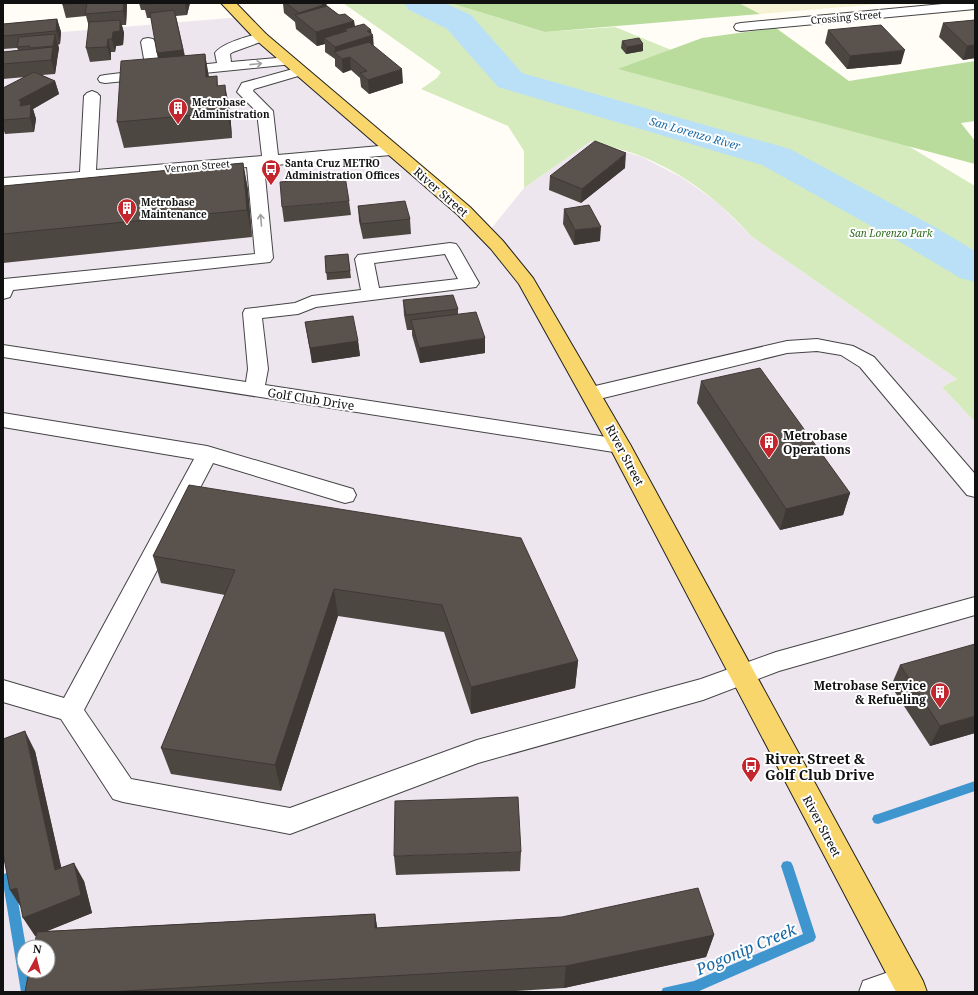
<svg xmlns="http://www.w3.org/2000/svg" width="978" height="995" viewBox="0 0 978 995" font-family="'Noto Serif',serif">
  <rect width="100%" height="100%" fill="#fffdf5"/>
  <!-- industrial -->
  <path fill="#eee6ef" fill-rule="evenodd" d="M241 17 490 230 524 188 591 141 642 157 683 178 718 203 751 236 957 379 942 387 975 422V992H3V37ZM24 947H48V971H24Z"/>
  <!-- farmland -->
  <path fill="#f6f3d4" d="M739 3H892L760 14Z"/>
  <!-- green -->
  <path fill="#d5ebbd" d="M343 3H450L545 32 615 27 686 56 870 123 975 186V422L942 387 957 379 751 236C721 202 685 174 643 157 626 150 608 146 591 141L524 188V151L508 126 421 89 437 78 441 72Z"/>
  <!-- forest -->
  <path fill="#b9dc9c" d="M450 3H739L760 14 545 32Z
    M776 28 849 81 975 61V121L961 123 975 141V164L618 69 702 38Z"/>
  <g fill="none" stroke-linecap="round" stroke-linejoin="round">
    <!-- stream -->
    <path fill="#3f96cf" fill-rule="evenodd" d="M975 781V791L878 824 874 823 872 819 874 815 878 814Z
      M787 861 791 862 793 866 816 937 814 941 697 992H661L663 988 694 981 803 934 781 866 783 862Z
      M8 872 12 874 14 878 26 947H24V971H30L33 992H21L3 883 4 874Z"/>
    <!-- river -->
    <path fill="#b9e0f7" fill-rule="evenodd" d="M404 3H445L471 15 522 73 790 149 935 227 975 251V282L960 278 905 245 762 165 498 87 447 29 409 10Z"/>
    <defs>
      <path id="minor" d="M953 3H975V9L741 31 736 30 734 27 736 24 741 23Z
        M261 33 266 34 268 37 266 40 233 52 230 54 231 62 288 57 293 58 295 61 293 64 105 83 100 82 98 79 100 76 105 75 146 70 141 42 143 39 148 38 153 39 155 42 160 69 217 63 215 53C222 43 249 36 261 33Z
        M300 67 305 68 307 71 305 74 254 89 253 91 273 111 278 155 391 145 397 147 399 150 397 153 391 155 264 166 273 258 270 262 13 290 10 297 3 299 4 279 255 254 247 167 3 188V178L80 172 84 96 87 93 92 91 97 93 100 96 96 170 262 156 257 112 237 92 242 83Z
        M450 243 456 244 459 248 479 283 476 287 316 307 298 314 262 318 268 369 265 385 620 439 627 441 631 446 627 451 620 453 3 357V345L246 382 248 369 243 313 245 309 295 303 312 296 361 290 355 259 358 255ZM445 254 458 279 379 288 374 263Z
        M817 339 853 346 874 357 975 474V497L967 495 860 367 841 355 817 351 787 353 591 401 584 399 581 394 584 389 591 387 787 341Z
        M3 413 207 446 353 489 356 495 353 501 345 503 213 463 84 710 131 779 290 808 477 740 701 679 776 652 975 597V615L779 671 703 700 478 763 290 834 123 802 113 799 61 719 3 702V680L64 698 194 459 3 427Z
        M906 966 917 970 921 981 917 992H859L863 981Z"/>
      <path id="major" d="M221 3H236L266 34 470 207 503 241 533 278 631 446 923 981 927 992H896L609 446 519 284 491 249 458 215 256 40Z"/>
    </defs>
    <!-- minor casing -->
    <use href="#minor" stroke="#444" stroke-width="2"/>
    <!-- major casing -->
    <use href="#major" stroke="#222" stroke-width="2"/>
    <!-- minor -->
    <use href="#minor" fill="#fff" fill-rule="evenodd"/>
    <!-- major -->
    <use href="#major" fill="#f9d66b" fill-rule="evenodd"/>
  </g>
  <!-- wall -->
  <path fill="#4d4742" d="M62 3H127V6L126 25H122L124 33 123 45 116 46 115 52H111V60L90 62 86 48 89 27 86 16 66 18Z
    M139 3H190L187 15 176 16 185 56 205 54 209 77 217 76 218 86 230 111 232 138 124 148 117 122 159 58 151 18H147L145 10H141Z
    M281 3H326L327 6 339 15 354 21 355 26 372 35 373 46 403 83 369 94 361 87 360 78 351 70 343 73 335 66V59L325 52V44L317 46 296 29 295 22 284 13 283 4Z
    M57 19 61 32 60 44 58 45 59 48 55 74 42 75 55 81 59 94 33 109 36 119 34 132 5 134 3 128V88L25 77 3 79V52L18 50 17 48 3 49V24Z
    M975 20V58L963 60 939 37 943 23Z
    M828 30 901 64 847 69 825 43Z
    M622 41 643 51 626 54 621 48Z
    M243 163 248 190 252 237 3 263V186Z
    M625 168 581 203 549 190 550 176Z
    M349 201 351 215 284 222 282 207Z
    M358 206 410 219 411 234 363 239 359 221Z
    M564 209 600 241 574 245 563 224Z
    M348 254 351 278 327 280 325 256Z
    M403 300 458 309V314L485 353 420 363 412 335V330H407L404 315Z
    M305 322 358 341 360 356 312 363Z
    M701 381 850 493 843 515 780 530 697 403Z
    M189 485 578 661 575 688 471 714 444 632 338 616 281 791 171 774 161 748 225 595 161 583 153 556Z
    M900 665 975 733 930 746 891 686Z
    M35 751 61 867 84 881 92 913 47 931 375 914 377 928 714 935 706 957 564 988 501 992H25L37 935 35 936Z
    M521 852 520 871 396 875 394 856Z"/>
  <!-- shaded-wall -->
  <path fill="#3f3936" d="M124 3H127V6L126 25 123 11Z
    M185 3H190L187 15Z
    M317 3H326L327 11 300 19 299 13Z
    M57 19 61 32 60 44 56 31Z
    M120 20 124 33 123 45 116 46 115 52 112 39 113 32Z
    M354 21 355 34 347 31 345 29V37L324 38 325 44 317 46 316 32Z
    M371 30 372 36 373 35 374 49 335 53V47L367 31Z
    M55 34 59 48 57 60 53 46Z
    M108 39 111 52V60L107 47Z
    M643 44V51L626 54 627 47Z
    M975 45V58L963 60 967 46Z
    M53 47 57 61 55 74 51 60Z
    M183 50 186 63 160 67 157 53Z
    M905 50 901 64 847 69 850 56Z
    M205 54 209 80 206 77Z
    M350 57 351 70 343 73 342 59Z
    M402 69 403 83 369 94 368 80Z
    M55 81 59 94 33 109 36 119 34 132 30 118H24L19 100Z
    M225 85 230 111 232 138 227 112Z
    M626 153 625 168 581 203 582 189Z
    M243 163 248 190 252 237 247 210Z
    M601 227 600 241 574 245 575 230Z
    M485 338V353L420 363 419 348Z
    M358 341 360 356 312 363 310 348Z
    M850 493 843 515 780 530 786 509Z
    M334 589 338 616 281 791 275 765Z
    M578 661 575 688 471 714V687Z
    M975 716V733L930 746 940 726Z
    M25 731 35 751 66 888 55 870Z
    M74 863 84 881 92 913 35 936 23 918Z
    M17 888 22 909 10 890Z
    M375 914 379 938 375 928Z
    M714 935 706 957 564 988 566 966Z"/>
  <!-- building -->
  <path fill="#5a524d" stroke="#3f3936" d="M62 3H80L62 4Z
    M87 3H124L123 11 85 14Z
    M144 3H164L144 4Z
    M286 3H320L324 5 299 13Z
    M327 6 339 15 345 14 354 21 316 32 295 15Z
    M174 10 183 50 157 53 150 13Z
    M57 19 56 31 3 36V24Z
    M120 20V31L113 32 112 39H108L107 47 86 48 89 22Z
    M975 20V45L967 46 943 23Z
    M364 24 371 30 367 31 373 35 335 47 324 38 347 31 345 29Z
    M881 25 905 50 850 56 828 30Z
    M55 34 53 46 30 48V46L17 47 19 37Z
    M639 38 643 44 627 47 622 41Z
    M369 42 402 69 368 80 360 73 367 71 350 57 342 59 334 52Z
    M53 47 51 60 3 64V52Z
    M205 54 206 77 217 76V86L225 85 227 112 117 122 121 61Z
    M34 72 55 81 19 100 21 102 20 106 31 104 30 118 3 120V88Z
    M595 141 626 153 582 189 550 176Z
    M243 163 247 210 3 234V186Z
    M345 176 349 201 282 207 280 182Z
    M405 201 410 219 361 224 358 206Z
    M589 205 601 227 575 230 564 209Z
    M348 254 350 271 326 273 325 256Z
    M453 295 458 309 406 315 403 300Z
    M476 312 485 338 419 348 411 320Z
    M353 316 358 341 310 348 305 322Z
    M760 368 850 493 786 509 701 381Z
    M189 485 521 538 578 661 471 687 442 605 334 589 275 765 161 748 235 570 153 556Z
    M975 644V716L940 726 900 665Z
    M25 731 55 870 74 863 81 895 23 918 17 888 10 890 3 853V739Z
    M518 797 521 852 394 856 395 801Z
    M698 888 714 935 566 966 109 992H25L29 971H48V947H34L37 932 375 914V928L562 917Z"/>
  <!-- one-way arrows -->
  <defs><path id="oneway-shaft" d="M-6 0H5M1.5-3L5.5 0L1.5 3" fill="none" stroke-width="1.6" stroke-linecap="round" stroke-linejoin="round"/></defs>
  <g stroke="#a0a0a0">
    <use href="#oneway-shaft" transform="translate(256 64) rotate(-6)"/>
    <use href="#oneway-shaft" transform="translate(261 220) rotate(-95)"/>
  </g>
  <!-- icons -->
  <defs>
    <symbol id="building-pin" viewBox="-11 -11 22 30"><path d="M0 17L-7.5 6A9.5 9.5 0 1 1 7.5 6Z" fill="#c4262e" stroke="#fff"/><path d="M-4-6H4V6H1V3H-1V6H-4ZM-2.5-4.3h1.7v1.8h-1.7ZM.8-4.3h1.7v1.8H.8ZM-2.5-1h1.7V.8h-1.7ZM.8-1h1.7V.8H.8Z" fill="#fff"/></symbol>
    <symbol id="bus-pin" viewBox="-11 -11 22 30"><path d="M0 17L-7.5 6A9.5 9.5 0 1 1 7.5 6Z" fill="#c4262e" stroke="#fff"/><path d="M-5-6H5V4H4V6H2V4H-2V6H-4V4H-5ZM-3.5-4V0h7V-4ZM-3.5 1.2v1.5H-2V1.2ZM2 1.2v1.5H3.5V1.2Z" fill="#fff"/></symbol>
  </defs>
  <g fill-rule="evenodd">
    <use href="#building-pin" x="167" y="97" width="22" height="30"/>
    <use href="#bus-pin" x="260" y="158" width="22" height="30"/>
    <use href="#building-pin" x="116" y="197" width="22" height="30"/>
    <use href="#building-pin" x="758" y="431" width="22" height="30"/>
    <use href="#building-pin" x="929" y="681" width="22" height="30"/>
    <use href="#bus-pin" x="740" y="755" width="22" height="30"/>
  </g>
  <g text-anchor="middle" dominant-baseline="central" stroke-width="4" stroke-linejoin="round" paint-order="stroke">
    <!-- far-street labels -->
    <g font-size="10" fill="#111" stroke="#fff">
      <text transform="translate(846 17) rotate(-5)">Crossing Street</text>
      <text transform="translate(197 166) rotate(-5)">Vernon Street</text>
    </g>
    <!-- far-poi labels -->
    <g font-size="10" font-weight="bold" fill="#111" stroke="#fff" text-anchor="start">
      <text x="192" y="102">Metrobase<tspan x="192" dy="12">Administration</tspan></text>
      <text x="285" y="163">Santa Cruz METRO<tspan x="285" dy="12">Administration Offices</tspan></text>
      <text x="141" y="202">Metrobase<tspan x="141" dy="12">Maintenance</tspan></text>
    </g>
    <!-- far-park labels -->
    <g font-size="10" font-style="italic" fill="#2f6b1f" stroke="#fff">
      <text x="891" y="233">San Lorenzo Park</text>
    </g>
    <!-- far-water labels -->
    <g font-size="11" font-style="italic" fill="#1768a6" stroke="#fff">
      <text transform="translate(695 133) rotate(16)">San Lorenzo River</text>
    </g>
    <!-- street labels -->
    <g font-size="12" fill="#111" stroke="#fff">
      <text transform="translate(441 192) rotate(41)">River Street</text>
      <text transform="translate(311 399) rotate(9)">Golf Club Drive</text>
      <text transform="translate(625 455) rotate(62)">River Street</text>
      <text transform="translate(822 826) rotate(62)">River Street</text>
    </g>
    <!-- poi labels -->
    <g font-size="12" font-weight="bold" fill="#111" stroke="#fff" text-anchor="start">
      <text x="783" y="435">Metrobase<tspan x="783" dy="14">Operations</tspan></text>
      <text x="926" y="685" text-anchor="end">Metrobase Service<tspan x="926" dy="14">&amp; Refueling</tspan></text>
    </g>
    <!-- near-poi labels -->
    <g font-size="14" font-weight="bold" fill="#111" stroke="#fff" text-anchor="start">
      <text x="765" y="758">River Street &amp;<tspan x="765" dy="16">Golf Club Drive</tspan></text>
    </g>
    <!-- near-water labels -->
    <g font-size="16" font-style="italic" fill="#1768a6" stroke="#fff">
      <text transform="translate(746 949) rotate(-23)">Pogonip Creek</text>
    </g>
  </g>
  <!-- border -->
  <rect width="978" height="995" fill="none" stroke="#111111" stroke-width="8"/>
  <!-- north arrow -->
  <g transform="translate(36 959) rotate(7)"><circle r="19" fill="#ffffff" stroke="#a0a0a0"/>
  <path d="M0-3L7 15L0 10L-7 15Z" fill="#c4262e"/>
  <text y="-6" font-size="11" font-weight="bold" text-anchor="middle" fill="#111111">N</text>
  </g>
</svg>
